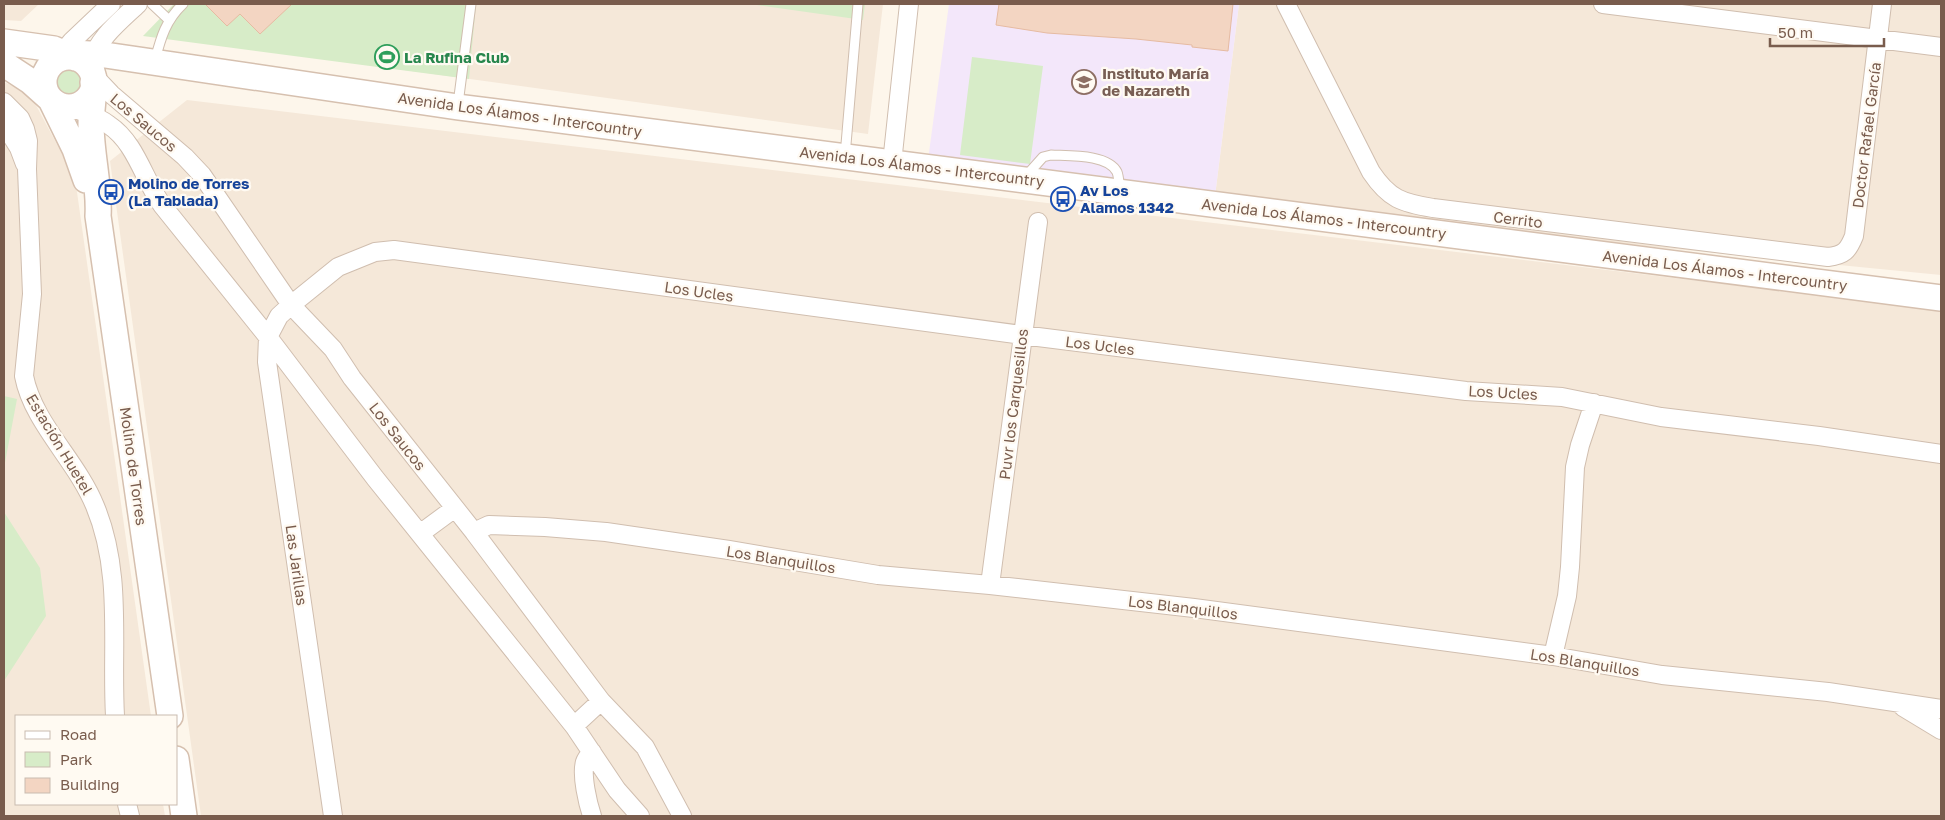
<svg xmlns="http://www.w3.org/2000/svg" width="1945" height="820" viewBox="0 0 1945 820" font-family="'Golos Text',sans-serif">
  <rect width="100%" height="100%" fill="#fdf6eb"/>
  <!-- residential -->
  <path fill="#f5e8d9" d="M4 4H39L21 21 4 20Z
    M305 4H883L868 134 259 50Z
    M1239 4H1941V275L1214 204Z
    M4 82 30 94 75 178 151 716H16V804H163L165 816H4Z
    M187 100 1941 310V816H201L110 161Z"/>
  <!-- education -->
  <path fill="#f3e7fa" d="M949 4H1239L1214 204 928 160Z"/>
  <!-- green -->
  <path fill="#d7ecc8" d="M174 4H476L469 79 143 36Z
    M749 4H865L863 20Z
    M972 57 1043 66 1030 164 960 155Z
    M58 68H80L84 72 82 95 72 100 60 98 51 83 54 72Z
    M4 396 17 399 4 468Z
    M4 512 40 568 46 616 4 681Z"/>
  <!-- building -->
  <path fill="#f3d5c2" stroke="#e6bba2" d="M205 4H292L260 34 240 14 227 26Z
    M999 4H1233L1228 51 1192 47V45L1136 39 1047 33 996 25Z"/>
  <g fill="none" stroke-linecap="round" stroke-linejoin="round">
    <defs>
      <path id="service" d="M152 4 169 20
        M155 60C161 37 166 20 183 4
        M458 104 471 4
        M845 156 858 4
        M1026 176 1043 157 1051 155C1069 156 1108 154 1117 172 1119 177 1119 185 1120 191"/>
      <path id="minor" d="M1286 4 1371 172C1389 199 1402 203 1433 208L1828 257C1844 255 1848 251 1854 236L1882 4
        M1603 4 1941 47
        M57 59 72 41 111 4
        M90 64C98 38 119 22 138 4
        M92 74 111 94 185 157 202 175 291 305 333 349 352 378 474 532 601 701 645 747 682 816
        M4 102 20 118 25 129 28 141 27 169 32 294 24 376C33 423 77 461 95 506 123 573 111 645 115 716
        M70 107C83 112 98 116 109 125 136 143 144 180 162 205L268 337 375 478 574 726 617 790 640 816
        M4 124 19 148 25 164
        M892 163 909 4
        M474 532 489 525 545 527 606 532 729 550 878 575 990 585 1194 608 1553 656 1662 675 1828 692 1941 709
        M421 533 455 508
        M990 585 1038 222
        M1553 656 1567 596 1570 567 1575 467 1580 445 1594 403
        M1903 707 1941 730
        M574 726 601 701
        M592 752C589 755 586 759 585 762 581 775 588 804 592 816
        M127 804 130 816
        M333 816 267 362 268 337 279 316 291 305 338 267 375 252 394 250 1022 335 1466 391 1562 397 1661 417 1819 436 1941 454"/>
      <path id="secondary" d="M4 42 54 49 75 58
        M44 82a25 25 0 1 1 50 0a25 25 0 1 1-50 0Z
        M61 58 74 53 105 55 458 107 1941 298
        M4 64 30 81 49 98
        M93 82C95 96 91 110 91 124 91 155 100 186 98 216L170 716
        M51 100 75 149 86 180
        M176 759 184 816"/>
    </defs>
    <!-- service casing -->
    <use href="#service" stroke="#d0beaf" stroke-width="11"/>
    <!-- minor casing -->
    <use href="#minor" stroke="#d0beaf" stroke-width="20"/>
    <!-- secondary casing -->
    <use href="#secondary" stroke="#d6c0af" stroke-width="28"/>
    <!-- service -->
    <use href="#service" stroke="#fff" stroke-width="9"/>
    <!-- minor -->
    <use href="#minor" stroke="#fff" stroke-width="18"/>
    <!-- secondary -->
    <use href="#secondary" stroke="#fff" stroke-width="25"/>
  </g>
  <!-- icons -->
  <defs>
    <symbol id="stadium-ring" viewBox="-11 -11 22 22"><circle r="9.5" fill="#fffaf2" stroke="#2e9e5b" stroke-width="1.5"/><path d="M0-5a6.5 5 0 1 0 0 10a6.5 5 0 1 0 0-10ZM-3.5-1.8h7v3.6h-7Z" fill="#2e9e5b"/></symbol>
    <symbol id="school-ring" viewBox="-11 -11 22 22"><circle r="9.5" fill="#fffaf2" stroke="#8d6e63" stroke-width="1.5"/><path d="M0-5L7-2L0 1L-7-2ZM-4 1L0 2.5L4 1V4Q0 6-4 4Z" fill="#8d6e63"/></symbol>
    <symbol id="bus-ring" viewBox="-11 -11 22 22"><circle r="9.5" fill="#fffaf2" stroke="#1a4fb4" stroke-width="1.5"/><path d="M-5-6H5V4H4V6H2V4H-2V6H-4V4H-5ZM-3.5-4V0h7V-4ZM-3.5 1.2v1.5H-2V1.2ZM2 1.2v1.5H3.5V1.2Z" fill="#1a4fb4"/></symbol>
  </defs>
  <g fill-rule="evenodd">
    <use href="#stadium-ring" x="373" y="43" width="28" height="28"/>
    <use href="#school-ring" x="1070" y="68" width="28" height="28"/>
    <use href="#bus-ring" x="97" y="178" width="28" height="28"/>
    <use href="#bus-ring" x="1049" y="185" width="28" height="28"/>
  </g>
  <g text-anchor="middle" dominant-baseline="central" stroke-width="4.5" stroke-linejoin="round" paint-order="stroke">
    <!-- leisure labels -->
    <g font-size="15" font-weight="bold" fill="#27864d" stroke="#fffaf2" text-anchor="start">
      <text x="404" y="57">La Rufina Club</text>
    </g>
    <!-- education labels -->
    <g font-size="15" font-weight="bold" fill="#785e54" stroke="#fffaf2" text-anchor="start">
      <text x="1102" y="73">Instituto María<tspan x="1102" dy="17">de Nazareth</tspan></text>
    </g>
    <!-- street labels -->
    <g font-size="15" fill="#795c4d" stroke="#fffaf2">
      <text transform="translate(520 114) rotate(8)">Avenida Los Álamos - Intercountry</text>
      <text transform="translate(144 122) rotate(40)">Los Saucos</text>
      <text transform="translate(1866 135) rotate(-83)">Doctor Rafael García</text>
      <text transform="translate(922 166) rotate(7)">Avenida Los Álamos - Intercountry</text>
      <text transform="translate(1324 218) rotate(7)">Avenida Los Álamos - Intercountry</text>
      <text transform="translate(1518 219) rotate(7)">Cerrito</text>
      <text transform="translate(1725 270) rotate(7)">Avenida Los Álamos - Intercountry</text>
      <text transform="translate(699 291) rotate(8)">Los Ucles</text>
      <text transform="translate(1100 345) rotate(7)">Los Ucles</text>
      <text transform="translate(1503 392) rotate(3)">Los Ucles</text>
      <text transform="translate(1013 404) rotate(-83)">Puvr los Carquesillos</text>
      <text transform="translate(398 436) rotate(52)">Los Saucos</text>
      <text transform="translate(60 444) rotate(59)">Estación Huetel</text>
      <text transform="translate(134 466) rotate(82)">Molino de Torres</text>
      <text transform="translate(781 559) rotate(9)">Los Blanquillos</text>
      <text transform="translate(297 565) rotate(82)">Las Jarillas</text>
      <text transform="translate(1183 607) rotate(7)">Los Blanquillos</text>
      <text transform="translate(1585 662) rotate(9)">Los Blanquillos</text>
    </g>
    <!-- transit labels -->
    <g font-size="15" font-weight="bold" fill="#164399" stroke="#fffaf2" text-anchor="start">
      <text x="128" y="183">Molino de Torres<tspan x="128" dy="17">(La Tablada)</tspan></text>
      <text x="1080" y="190">Av Los<tspan x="1080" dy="17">Alamos 1342</tspan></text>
    </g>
  </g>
  <!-- border -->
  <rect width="1945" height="820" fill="none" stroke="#795c4d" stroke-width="10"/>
  <!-- legend -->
  <rect x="15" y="715" width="162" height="90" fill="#fffaf2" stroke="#c9bbb0"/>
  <rect x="25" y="731" width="25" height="8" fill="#ffffff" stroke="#c9bbb0"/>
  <text x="60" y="740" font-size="15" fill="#795c4d">Road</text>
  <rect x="25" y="752" width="25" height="15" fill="#d7ecc8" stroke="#c9bbb0"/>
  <text x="60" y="765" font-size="15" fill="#795c4d">Park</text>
  <rect x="25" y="778" width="25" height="15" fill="#f3d5c2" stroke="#c9bbb0"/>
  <text x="60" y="790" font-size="15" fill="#795c4d">Building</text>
  <!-- scale -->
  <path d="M1770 38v8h114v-8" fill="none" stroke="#795c4d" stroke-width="2.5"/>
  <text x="1778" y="38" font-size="15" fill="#795c4d" stroke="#fffaf2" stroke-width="4" paint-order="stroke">50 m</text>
</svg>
